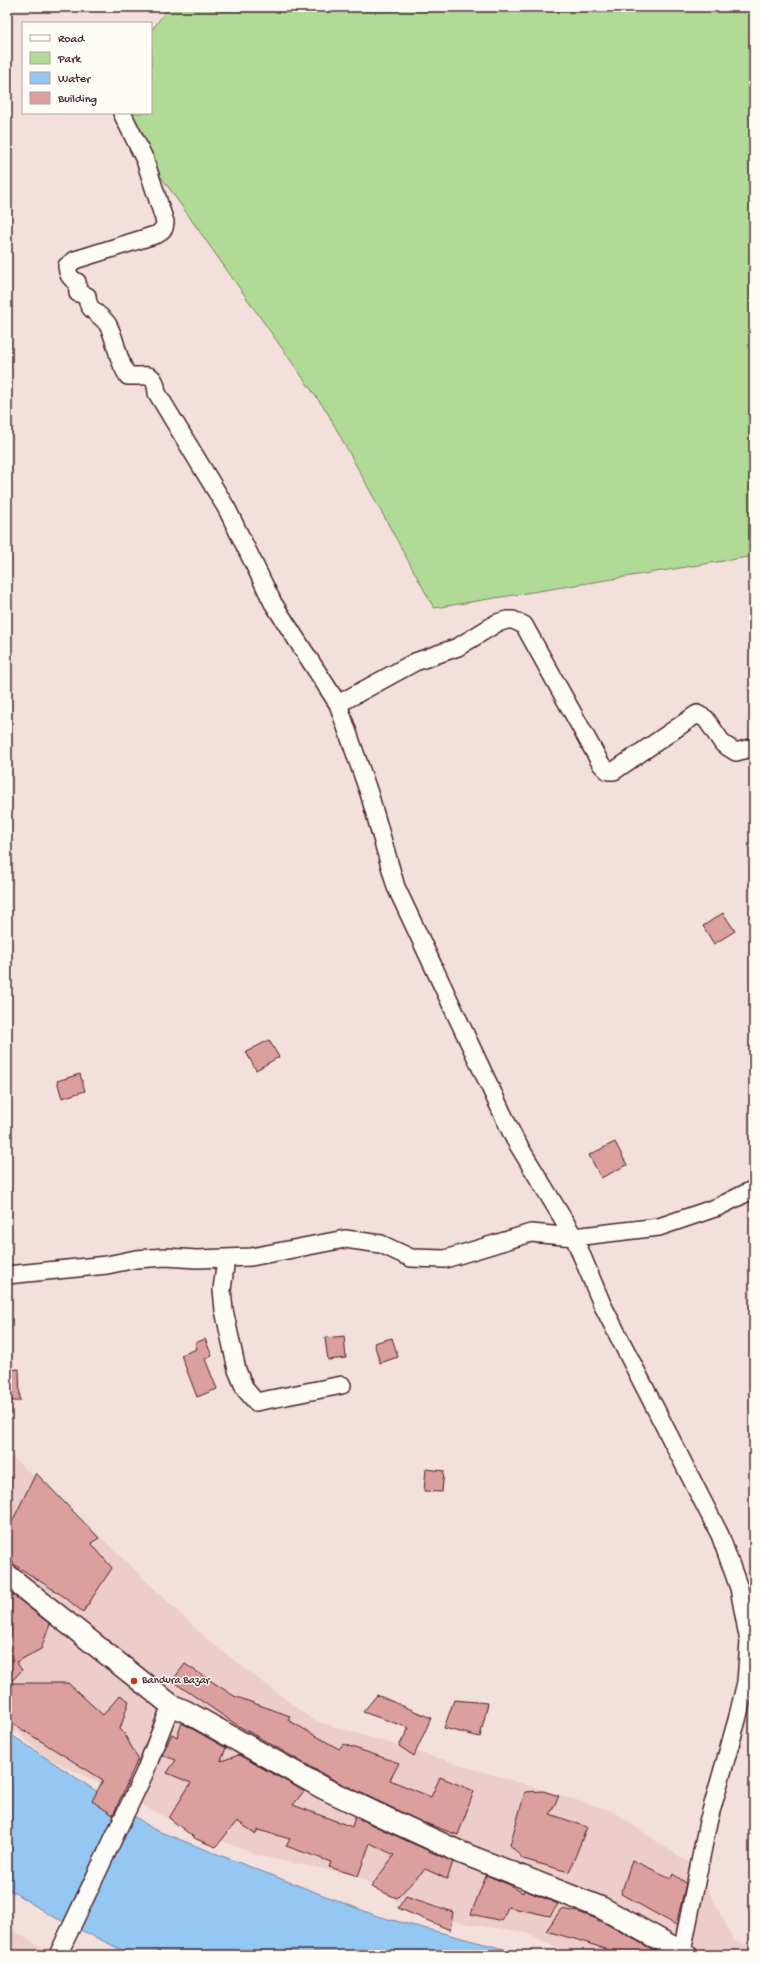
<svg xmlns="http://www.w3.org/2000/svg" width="761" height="1962" viewBox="0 0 761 1962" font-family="'Gochi Hand',sans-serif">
  <rect width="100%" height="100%" fill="#f3e0dc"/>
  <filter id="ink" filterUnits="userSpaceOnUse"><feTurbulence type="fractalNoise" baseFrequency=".025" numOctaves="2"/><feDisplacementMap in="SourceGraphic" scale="8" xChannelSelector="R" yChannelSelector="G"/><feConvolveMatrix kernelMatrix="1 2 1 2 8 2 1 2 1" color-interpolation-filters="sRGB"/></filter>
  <g filter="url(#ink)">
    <!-- built -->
    <path fill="#eccdc9" d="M7 1453 67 1505 209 1641 313 1720 612 1811 698 1869 734 1941 754 1947V1955H574L524 1932 421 1917 358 1876 259 1856 169 1819 45 1756 7 1724Z
      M7 1926 52 1955H7Z"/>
    <!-- green -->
    <path fill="#b1da97" stroke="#7e7c61" d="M169 7H754V556L434 608 327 412 116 113H151V31Z"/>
    <!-- water -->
    <path fill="#94c7f1" stroke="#7684a2" d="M7 1732 155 1830 377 1916 527 1955H132L48 1914 7 1888Z"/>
    <!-- building -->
    <path fill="#dba09d" stroke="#4a1f2b" d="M723 913 735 931 714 944 703 926Z
      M269 1040 279 1057 256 1070 246 1052Z
      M80 1074 85 1091 62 1098 57 1081Z
      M615 1142 627 1165 601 1178 589 1155Z
      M344 1336 346 1358 328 1360 325 1338Z
      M392 1338 398 1357 380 1363 374 1343Z
      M205 1339 212 1356 205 1359 217 1389 197 1397 181 1355 197 1349 195 1343Z
      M19 1369 20 1401H7V1370Z
      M426 1469 444 1471 442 1492 424 1491Z
      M36 1473 99 1538 91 1543 112 1568 83 1612 63 1596 15 1565 7 1555V1532Z
      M7 1590 50 1624 41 1649 16 1662 22 1670 10 1683H68L103 1715 120 1695 129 1701 120 1729 124 1733 138 1759 113 1815 92 1801 103 1780 7 1720Z
      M185 1664 234 1696 290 1716 288 1720 339 1749 343 1744 399 1763 390 1780 431 1797 440 1777 474 1791 458 1835 422 1822 332 1779 237 1725 172 1681Z
      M377 1695 431 1718 414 1756 399 1746 409 1728 363 1712Z
      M454 1700 488 1703 480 1737 444 1728Z
      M182 1723 226 1748 221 1761 239 1755 304 1791 293 1805 352 1827 355 1817 453 1862 447 1879 425 1869 397 1898 371 1887 394 1855 370 1843 358 1876 329 1867 331 1862 286 1846 290 1839 258 1830 256 1834 237 1821 216 1847 196 1839 169 1818 191 1783 167 1773 176 1760 162 1755 172 1734 177 1737Z
      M543 1791 559 1796 550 1814 587 1827 569 1872 523 1859 510 1845 525 1792Z
      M632 1860 671 1878 673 1874 686 1883 676 1925 621 1894Z
      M486 1875 510 1885 523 1893 524 1890 558 1904 550 1916 508 1907 502 1921 471 1914Z
      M406 1896 453 1912 450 1930 398 1908Z
      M561 1909 578 1912 597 1919 598 1921H601L657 1952 654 1955H610L612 1951 578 1940 546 1931Z"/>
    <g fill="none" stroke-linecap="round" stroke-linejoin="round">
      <defs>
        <path id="minor" d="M122 113 145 160 165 222 164 228 158 234 75 260 67 266C68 274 69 278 77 282L78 293 87 296C87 312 101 313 108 325 117 341 117 361 128 376 147 377 155 370 157 393L227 509 273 603 338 704 369 793 396 887 514 1138 574 1237 602 1304 720 1535 739 1588 749 1642 746 1682 737 1720 708 1822 682 1952 689 1955
          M338 704 415 662 458 647 497 623 507 620H513L524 625 601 764 608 771H614L697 714 706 719 723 744 736 752 754 747
          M226 1258 222 1290 224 1310 237 1370 245 1389 256 1402 342 1385
          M7 1275 107 1265 136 1259 166 1257 197 1259 251 1257 345 1239 381 1244 411 1258 445 1259 531 1233 574 1237 659 1227 718 1207 754 1189
          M58 1955 144 1774 171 1705"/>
        <path id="tertiary" d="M7 1575 171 1705 185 1711 323 1788 388 1819 462 1853 602 1908 682 1952"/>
      </defs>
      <!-- minor casing -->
      <use href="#minor" stroke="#4a1f2b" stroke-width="20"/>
      <!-- tertiary casing -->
      <use href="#tertiary" stroke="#4a1f2b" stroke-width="24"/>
      <!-- minor -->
      <use href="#minor" stroke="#fdfcf7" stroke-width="17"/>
      <!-- tertiary -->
      <use href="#tertiary" stroke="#fdfcf7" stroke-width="21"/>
    </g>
  </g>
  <!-- markers -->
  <circle fill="#c8321e" stroke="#fdfcf7" stroke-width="1.5" cx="134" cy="1681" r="4"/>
  <g text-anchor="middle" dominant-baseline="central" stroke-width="3" stroke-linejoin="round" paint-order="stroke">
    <!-- poi labels -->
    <g font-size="11" fill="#4a1f2b" stroke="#fdfcf7" text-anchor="start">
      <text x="142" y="1681">Bandura Bazar</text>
    </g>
  </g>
  <!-- margin -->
  <rect width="761" height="1962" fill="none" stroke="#fdfcf7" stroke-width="24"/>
  <rect x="12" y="12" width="737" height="1938" fill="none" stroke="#4a1f2b" stroke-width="1.5" filter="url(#ink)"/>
  <!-- legend -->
  <rect x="22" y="22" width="130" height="92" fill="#fdfcf7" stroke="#b5a4a5"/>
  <rect x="30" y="35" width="20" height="6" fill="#fdfcf7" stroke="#b5a4a5"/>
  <text x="58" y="42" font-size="12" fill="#4a1f2b">Road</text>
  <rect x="30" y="52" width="20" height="12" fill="#b1da97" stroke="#b5a4a5"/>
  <text x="58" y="62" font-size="12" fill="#4a1f2b">Park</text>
  <rect x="30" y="72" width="20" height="12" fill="#94c7f1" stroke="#b5a4a5"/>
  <text x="58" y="82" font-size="12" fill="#4a1f2b">Water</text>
  <rect x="30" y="92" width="20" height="12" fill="#dba09d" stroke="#b5a4a5"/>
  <text x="58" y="102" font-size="12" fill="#4a1f2b">Building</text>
</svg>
